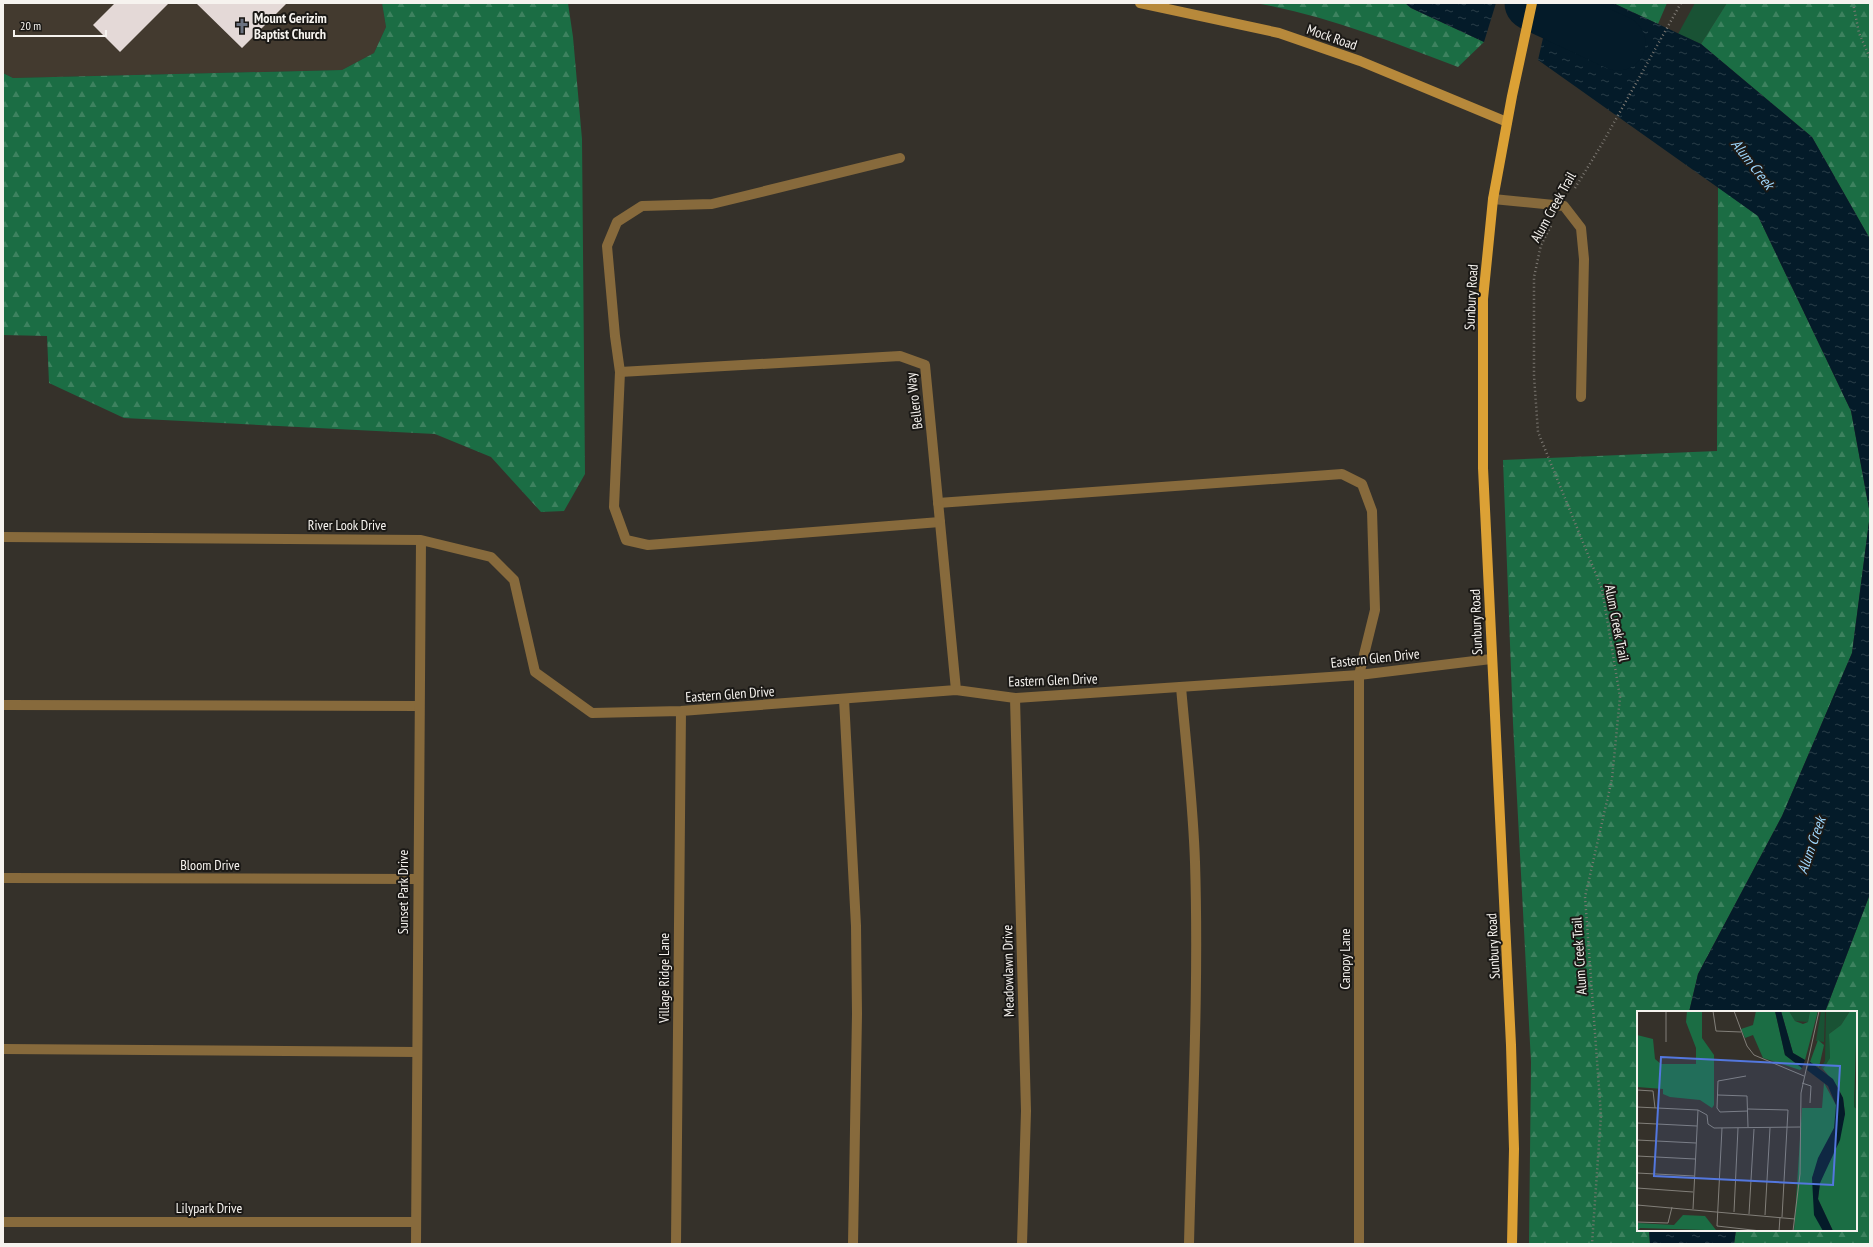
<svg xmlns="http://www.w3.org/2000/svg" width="1873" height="1247" viewBox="0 0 1873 1247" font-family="'PT Sans Narrow',sans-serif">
  <defs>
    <pattern id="forest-firs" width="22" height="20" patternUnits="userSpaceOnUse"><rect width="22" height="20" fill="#1b6d44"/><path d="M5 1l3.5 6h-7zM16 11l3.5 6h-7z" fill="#3d825f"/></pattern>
    <pattern id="water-ripples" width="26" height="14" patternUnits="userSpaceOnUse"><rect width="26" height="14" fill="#041b29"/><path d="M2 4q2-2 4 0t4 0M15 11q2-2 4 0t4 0" fill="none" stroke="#293d48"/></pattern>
  </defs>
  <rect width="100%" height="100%" fill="#35312a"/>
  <!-- built -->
  <path fill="#433a2f" d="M3 3H382L386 27 374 53 342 70 13 78 3 73Z"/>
  <!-- green -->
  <path fill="#195234" d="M1695 3H1727L1701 44 1678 34Z"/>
  <!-- forest -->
  <path fill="url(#forest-firs)" d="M382 3H568L573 37 582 139 585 474 564 511 541 512 491 457 435 434 124 418 49 383 47 336 3 335V73L13 78 342 70 374 53 386 27Z
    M1255 3H1405L1411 8 1484 42 1458 67C1392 42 1325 15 1255 3Z
    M1613 3H1667L1658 24Z
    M1727 3H1870V239L1812 137 1701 44Z
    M1718 187 1758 216 1851 411 1870 514 1852 653 1782 816 1698 974 1689 1012H1638V1230H1649L1650 1244H1529L1531 1062 1513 723 1503 460 1717 451Z
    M1870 894V1244H1734L1736 1230H1856V1012H1825Z"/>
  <!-- water -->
  <path fill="url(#water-ripples)" d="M1405 3H1496L1484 42 1411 8Z
    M1551 3H1613L1701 44 1812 137 1870 239V894L1825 1012H1689L1698 974 1782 816 1852 653 1870 514 1851 411 1758 216 1538 60Z
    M1649 1230H1736L1734 1244H1650Z"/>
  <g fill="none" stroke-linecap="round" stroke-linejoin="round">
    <!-- river -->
    <path stroke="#041b29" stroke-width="55" d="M1532 3 1618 43"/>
  </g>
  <!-- building -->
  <path fill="#e4d9d7" d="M115 3H169L120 52 93 25Z
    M196 3H287L242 48Z"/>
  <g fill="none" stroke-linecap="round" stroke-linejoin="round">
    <!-- path -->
    <path stroke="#7d7973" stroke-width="2.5" stroke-dasharray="1 3" stroke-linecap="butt" d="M1853 3 1859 33 1870 58
      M1575 188 1602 144 1681 3
      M1551 226 1541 245 1534 277V376L1538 432 1602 589 1620 697 1612 779 1585 897 1601 1115 1592 1244"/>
    <!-- lane -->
    <path stroke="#876a3c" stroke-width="10" d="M900 158 712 204 642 206 617 222 607 246 615 336 620 372 614 507 626 540 648 545 940 522
      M1493 199 1564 206 1581 228 1584 259 1581 397
      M938 503 1342 474 1362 484 1372 511 1375 610 1359 675
      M1181 687C1186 745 1193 803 1195 862 1199 989 1192 1117 1189 1244
      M844 699 856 926 857 1014 853 1244
      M3 705 419 706
      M3 1049 417 1052"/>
    <!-- street -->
    <path stroke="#876a3c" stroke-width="10" d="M620 372 900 356 925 365 956 690
      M3 537 421 540 491 557 514 580 535 672 592 713 681 711 956 690 1015 698 1359 675 1491 659
      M1015 698 1026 1111 1022 1244
      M3 878 417 879
      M3 1222H416
      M416 1244 421 540
      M676 1244 681 711
      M1359 1244V675"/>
    <!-- secondary -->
    <path stroke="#b7893b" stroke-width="10" d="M1140 3 1279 33 1360 61 1507 122"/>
    <!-- primary -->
    <path stroke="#dca135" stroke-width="10" d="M1512 1244 1514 1149 1511 1045 1483 468V299L1493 199 1512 96 1532 3"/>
  </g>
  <!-- icons -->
  <defs>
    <symbol id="church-bare" viewBox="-9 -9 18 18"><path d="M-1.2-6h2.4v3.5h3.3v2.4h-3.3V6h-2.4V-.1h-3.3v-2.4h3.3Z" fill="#6b7280" stroke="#1b1916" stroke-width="2.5" paint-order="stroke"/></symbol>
  </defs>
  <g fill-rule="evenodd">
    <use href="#church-bare" x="231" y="15" width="22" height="22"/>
  </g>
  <g text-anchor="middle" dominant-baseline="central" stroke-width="4" stroke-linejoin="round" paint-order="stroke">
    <!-- poi labels -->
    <g font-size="14" font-weight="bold" fill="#f6f3ef" stroke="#1b1916" text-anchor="start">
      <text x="254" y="18">Mount Gerizim<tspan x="254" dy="16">Baptist Church</tspan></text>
    </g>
    <!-- street labels -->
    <g font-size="14" fill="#f6f3ef" stroke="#1b1916">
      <text transform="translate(1332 37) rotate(19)">Mock Road</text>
      <text transform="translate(1553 207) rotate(-61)">Alum Creek Trail</text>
      <text transform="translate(1471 297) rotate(-87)">Sunbury Road</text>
      <text transform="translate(914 401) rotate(-97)">Bellero Way</text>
      <text x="347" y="525">River Look Drive</text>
      <text transform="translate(1476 622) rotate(-92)">Sunbury Road</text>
      <text transform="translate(1617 623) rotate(79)">Alum Creek Trail</text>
      <text transform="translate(1375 658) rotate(-6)">Eastern Glen Drive</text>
      <text transform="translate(1053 680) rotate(-2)">Eastern Glen Drive</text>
      <text transform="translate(730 694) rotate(-4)">Eastern Glen Drive</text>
      <text x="210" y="865">Bloom Drive</text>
      <text transform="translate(403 892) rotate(-90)">Sunset Park Drive</text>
      <text transform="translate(1493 946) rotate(-93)">Sunbury Road</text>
      <text transform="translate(1579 956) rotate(-94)">Alum Creek Trail</text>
      <text transform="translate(1345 959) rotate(-90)">Canopy Lane</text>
      <text transform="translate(1008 971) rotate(-91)">Meadowlawn Drive</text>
      <text transform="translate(664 978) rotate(-90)">Village Ridge Lane</text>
      <text x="209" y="1208">Lilypark Drive</text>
    </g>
    <!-- water labels -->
    <g font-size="15" font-style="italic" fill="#9dd5fb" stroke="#1b1916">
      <text transform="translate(1753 164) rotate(52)">Alum Creek</text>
      <text transform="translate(1811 845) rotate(-71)">Alum Creek</text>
    </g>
  </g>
  <!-- overview -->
  <g transform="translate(1637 1011)">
    <rect width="220" height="220" fill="#35312a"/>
    <path d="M152 0H173L171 11 158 10ZM184 0H188L187 31 179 30ZM189 0H213L204 14 192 23 193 47 186 58 184 57 188 50ZM220 56V98L217 96Z" fill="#195234"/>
    <path d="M50 0H65V27L77 44V94L75 97 63 89 33 86 26 83V78L0 76V24L16 28 18 48 24 53H59V37L49 11ZM119 0H138L148 44 165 57 163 59 126 47 116 24 108 27 104 18 116 14ZM144 0H152L158 10 166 13 171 11 173 0H181L168 49 156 42ZM213 0H220L217 96 220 98V220H196L181 188 183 172 208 103 206 87 200 75 186 58 193 47 192 23 204 14ZM181 29 187 34 182 56 173 51ZM187 72 199 94 200 104 197 117 175 167 186 220H157L165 97H185ZM46 204 68 205 79 219 99 220 3 217 0 220V212L37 214Z" fill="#1b6d44"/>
    <path d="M138 0H144L156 42 168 49 165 57 148 44ZM173 51 196 68 206 87 208 103 203 129 183 172 181 188 196 220H186L177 204 175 167 181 147 197 117 199 94 191 75 170 59Z" fill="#041b29"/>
    <path fill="none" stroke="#827f79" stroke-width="1" d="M76 0 79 20 104 21M97 0 110 35 117 44 167 65M29 31V0M109 65 81 70 80 97 83 101 111 100M165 72 174 75 173 92M0 79 16 80 18 97M81 84 110 85 111 116M0 96 61 99 70 104 71 113 77 117 163 116M111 98 151 99 145 206M0 112 60 115M85 117 80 215 124 220M0 129 59 132M0 145 58 148M0 162 57 165M0 177 56 181M0 194 158 208M56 198 61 99M97 201 101 117M112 203 117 118M128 204 133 117M0 211 31 212 35 196M142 220 143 206M156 220 163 163 164 82 182 0"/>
    <path fill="#5377de" fill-opacity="0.15" stroke="#5377de" stroke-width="2" d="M24 46 203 55 196 174 17 165Z"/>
    <rect width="220" height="220" fill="none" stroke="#f6f3ef" stroke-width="2"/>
  </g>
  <!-- border -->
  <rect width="1873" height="1247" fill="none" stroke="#f6f3ef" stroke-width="8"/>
  <!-- scale -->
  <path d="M14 30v6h92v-6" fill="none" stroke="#f6f3ef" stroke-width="2"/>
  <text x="20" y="30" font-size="12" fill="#f6f3ef" stroke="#1b1916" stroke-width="3" paint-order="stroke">20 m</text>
</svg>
